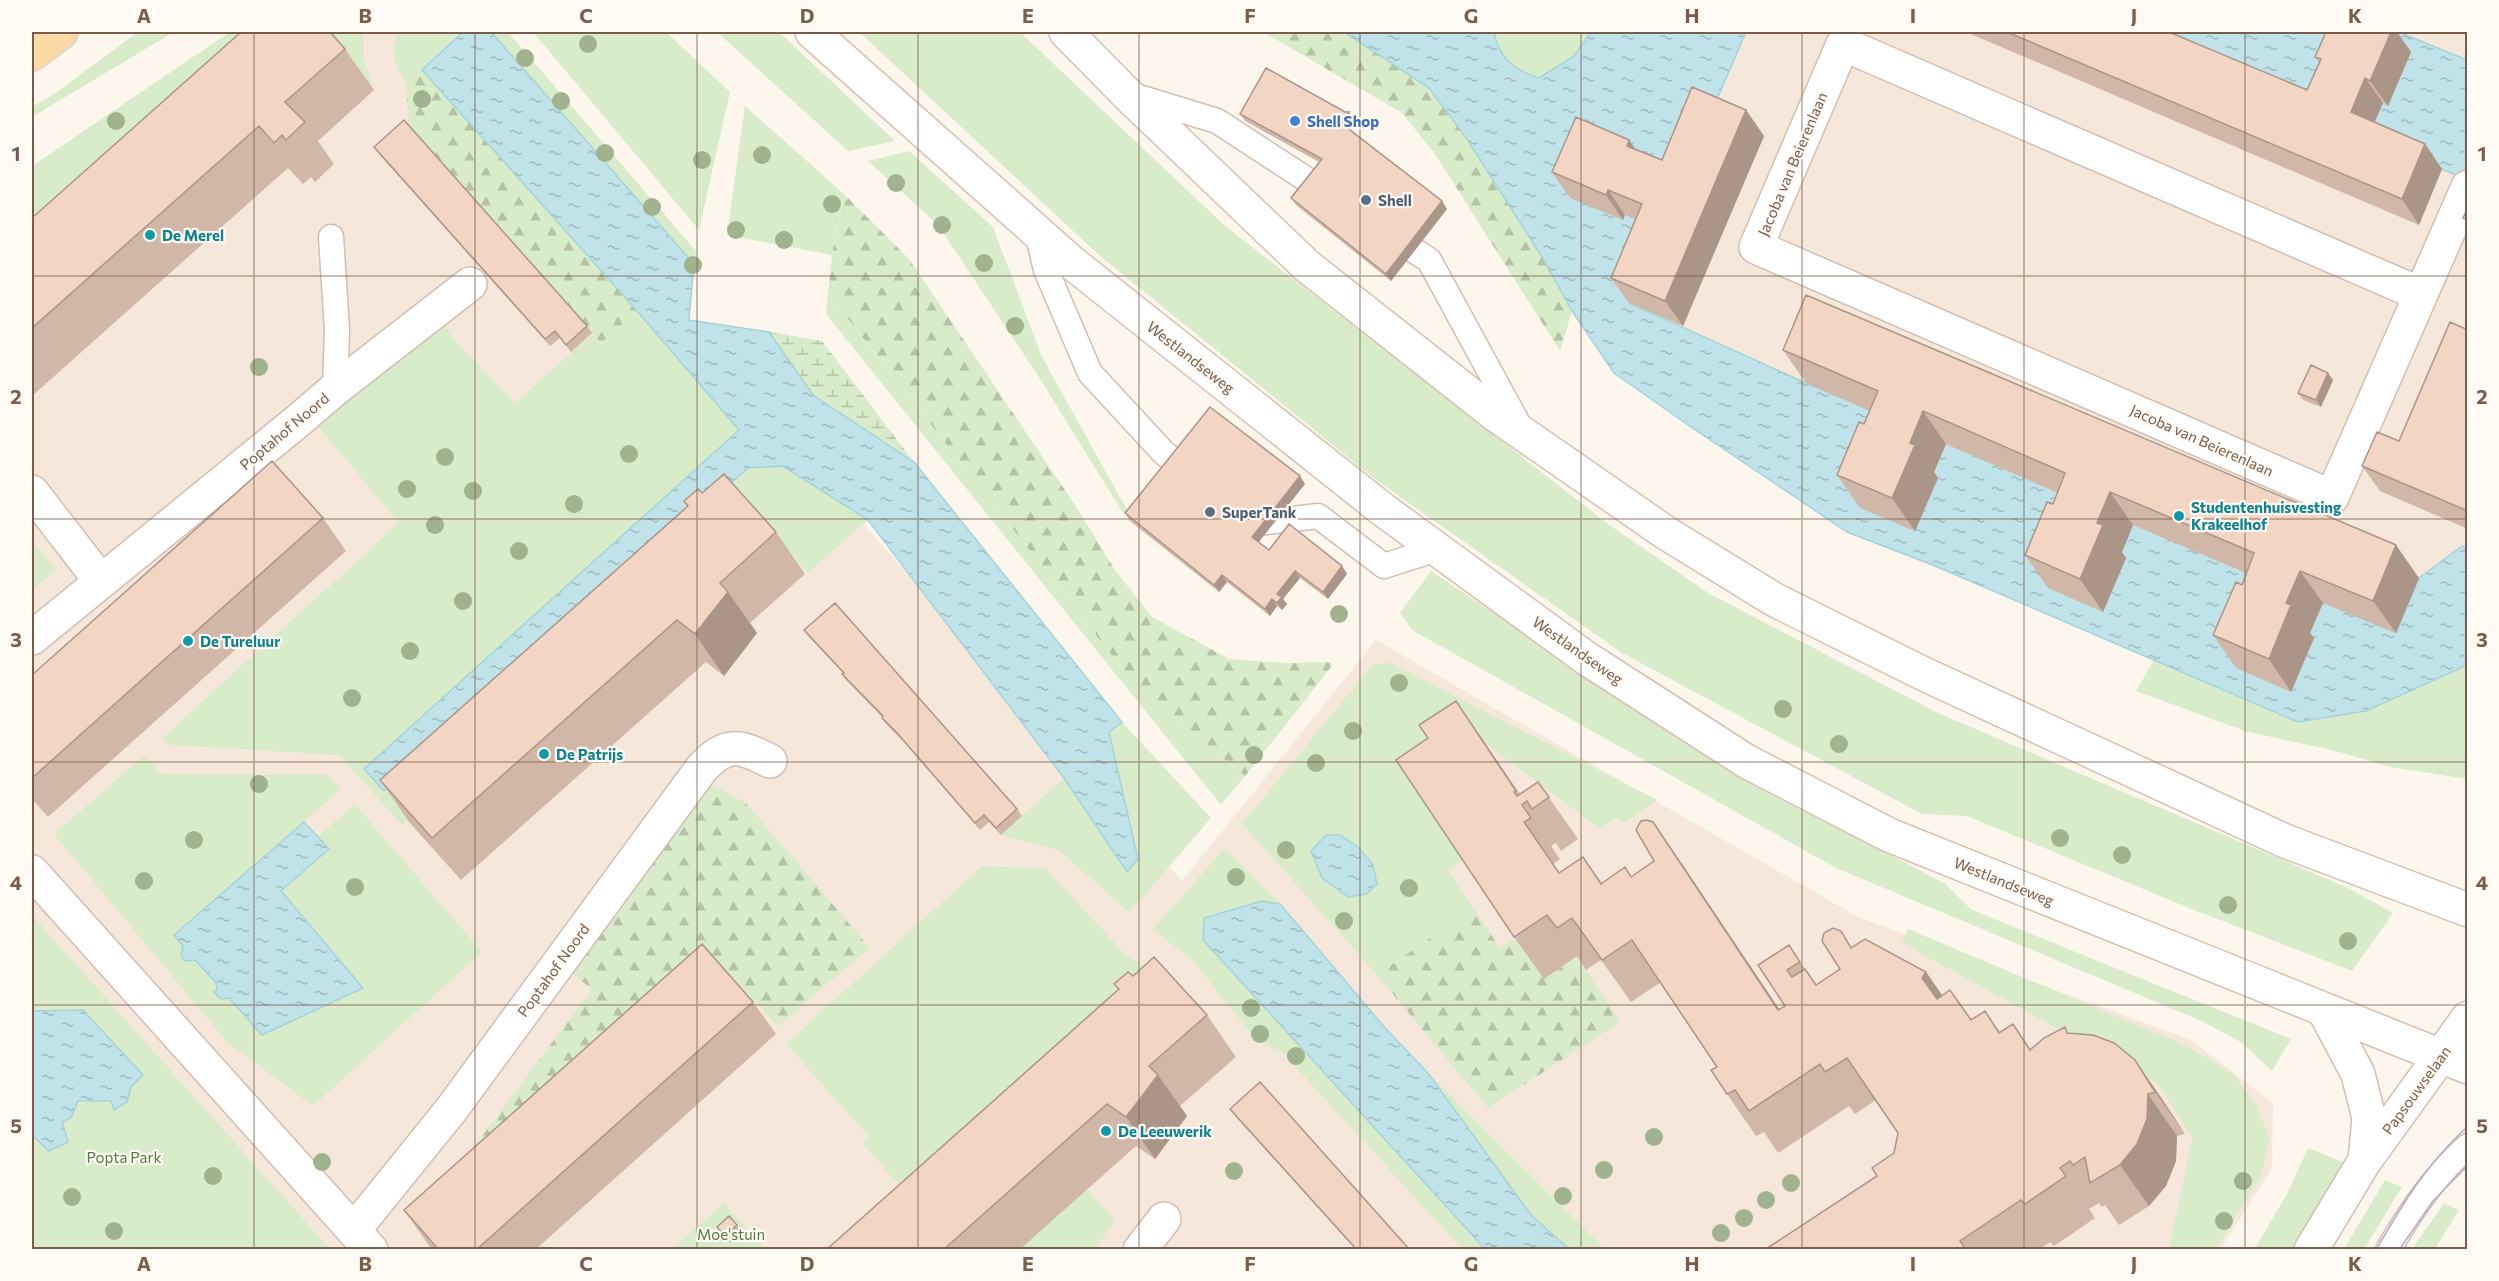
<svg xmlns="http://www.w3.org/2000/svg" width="2499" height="1281" viewBox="0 0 2499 1281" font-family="Commissioner,sans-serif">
  <defs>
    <pattern id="forest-firs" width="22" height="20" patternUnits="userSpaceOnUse" patternTransform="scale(1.5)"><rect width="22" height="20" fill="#d8ecc9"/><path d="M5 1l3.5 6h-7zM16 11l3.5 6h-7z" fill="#b4c2a5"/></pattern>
    <pattern id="wetland-marsh" width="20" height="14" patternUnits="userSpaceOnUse" patternTransform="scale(1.5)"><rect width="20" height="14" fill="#d8ecc9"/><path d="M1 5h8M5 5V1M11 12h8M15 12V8" fill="none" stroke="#b4c2a5"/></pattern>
    <pattern id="water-ripples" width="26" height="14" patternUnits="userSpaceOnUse" patternTransform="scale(1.5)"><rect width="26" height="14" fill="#bfe3e8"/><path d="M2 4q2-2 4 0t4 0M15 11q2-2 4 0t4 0" fill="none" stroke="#a0bbbe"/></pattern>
  </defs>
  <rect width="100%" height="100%" fill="#fdf6ec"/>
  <!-- residential -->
  <path fill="#f5e8da" d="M263 32H444L691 331 1182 881 1376 640 1858 917 2191 1040 2273 1103 2272 1168 2220 1250 32 1249V182Z
    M1447 32H2467V638L2308 707 1597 307Z"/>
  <!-- green -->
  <path fill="#d8ecc9" d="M138 32H174L32 117V107L54 94Z
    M230 32H317L32 286V166Z
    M322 32H363V58L374 90Z
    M399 32H463L406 84C396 67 388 51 399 32Z
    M491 32H508L696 251 694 264Z
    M533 32H666L730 92 699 230Z
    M717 32H779L895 141 848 151Z
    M859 32H1020L1225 226 1612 527 1710 594 1938 713 2346 887 2393 913 2352 971 2189 908 1967 816 1922 814 1622 653 1376 480 1100 256Z
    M1494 32H1591L1573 57 1539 78C1512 70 1501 60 1494 32Z
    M745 106 844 194 832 255 727 235Z
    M909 151 993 227 1041 355 1127 510 1123 513 1040 379 938 225 868 161Z
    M828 293 1139 690 1245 776 1221 805 826 314Z
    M637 311 739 430 364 769 384 791 748 468 783 466 868 520 808 573 750 508 402 825 339 755 170 745 161 739 399 523 319 427 394 360 446 327 452 337 515 403 592 334 601 343Z
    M32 540 56 570 32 591Z
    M1431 571 1635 708 1885 852 1944 883 1972 910 2291 1039 2272 1071 2242 1043 2204 1022 1836 868 1412 630 1400 613Z
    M2154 660 2298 722 2366 711 2467 665V779L2391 767 2332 750 2248 732 2136 691Z
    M1391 663 1657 800 1625 823 1616 817 1600 829 1485 743 1474 729 1463 859 1448 870 1473 908 1377 975 1242 824 1373 664Z
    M1122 722 1211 818 1129 913 1060 851 1001 835 1064 778 1126 872 1138 859 1109 732Z
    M144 756 162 774 328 775 341 789 174 934 183 946 181 955 185 961 195 960 216 983 217 989 215 992 221 999 229 998 262 1035 281 891 328 849 317 837 355 804 482 952 313 1106 227 1042 54 834Z
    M1225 848 1280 904 1262 901 1265 1009 1485 1249H1462L1281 1051 1256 1040 1193 961 1153 929Z
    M982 866 1045 868 1123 952 1159 977 925 1214 862 1143 868 1136 786 1044Z
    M32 915 330 1249H32Z
    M1908 929 2189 1047 2233 1074 2257 1106 2269 1138 2262 1173 2216 1249H2169L2193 1135 2189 1133 2158 1084 1902 943Z
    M1428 1073 1605 1249H1569L1531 1215Z
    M2308 1148 2343 1162 2338 1173 2296 1249 2254 1250 2288 1192Z
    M2385 1180 2402 1187 2364 1249H2344Z
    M1087 1189 1115 1221 1095 1249 1019 1250Z
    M724 1203 765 1249 671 1250Z
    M2444 1203 2459 1210 2435 1249H2412Z"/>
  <!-- forest -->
  <path fill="url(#forest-firs)" d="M1263 32H1344L1429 88 1467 139 1542 257 1572 311 1560 351 1435 154 1402 113Z
    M422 70 637 311 601 343 409 127 406 84Z
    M844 194 909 259 1077 508 1115 570 1152 617 1229 659 1284 663 1330 662 1332 666 1245 776 1139 690 828 293 832 255Z
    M707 782 745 802 870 948 778 1026 723 967 427 1235 415 1226 592 989 568 970Z
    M1473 908 1500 948 1516 937 1544 979 1577 956 1620 1022 1488 1108 1377 975Z"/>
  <!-- wetland -->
  <path fill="url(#wetland-marsh)" d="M769 332 822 341 914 462 813 395Z"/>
  <!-- water -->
  <path fill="url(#water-ripples)" stroke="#a5d3da" stroke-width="1.5" d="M463 32H491L694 264 689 320 769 332 813 395 914 462 1122 722 1109 732 1138 859 1127 872 1064 778 868 520 783 466 748 468 384 791 364 769 739 430 637 311 422 70Z
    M1344 32H1494C1499 58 1514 70 1539 78L1573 57 1591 32H1746L1629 303 1806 383 2396 633 2419 578 2462 546 2467 548V665L2366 711 2298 722 1935 566 1847 532 1688 425 1614 373 1572 311 1542 257 1467 139 1429 88Z
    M2128 32H2399L2467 60V180Z
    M304 822 329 849 281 891 363 988 262 1035 229 998 221 999 214 992 217 989 216 983 195 960 185 961 181 955 183 946 174 935Z
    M1326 835H1340L1358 847 1373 865 1377 884 1366 894 1348 897 1322 878 1311 851Z
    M1262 901 1280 904 1386 1029 1428 1073 1531 1215 1569 1249H1485L1203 940 1204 918Z
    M83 1010 143 1075 131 1087 127 1102 114 1110 111 1101H78L71 1118 62 1122 68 1142 49 1151 34 1137H32V1011Z"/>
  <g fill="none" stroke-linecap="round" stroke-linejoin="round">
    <defs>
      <path id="service" d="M1132 95 1217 121 1332 196
        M1037 232 1046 270 1090 373 1163 452 1195 479
        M1388 234 1429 260 1521 429
        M331 237 337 330 335 389
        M1245 520 1250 524 1318 516 1384 566 1437 549
        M2388 1250C2411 1211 2434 1176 2468 1146"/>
      <path id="minor" d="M2420 294 1843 44 1756 247 2332 497 2468 187
        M32 492 100 580
        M32 638 299 420 335 389 470 284
        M32 872 371 1250
        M354 1230 451 1110 702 768C727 742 739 745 770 761
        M1140 1250 1164 1219"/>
      <path id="tertiary" d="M2324 1010 2358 1074 2369 1118 2365 1161
        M2311 1250 2364 1162 2468 1018"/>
      <path id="secondary" d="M812 32 1071 262 1382 509 1586 658 1746 761 1889 835 2468 1067
        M1066 32 1127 94 1307 266 1496 415 1666 533 1775 600 1924 674 2285 841 2468 910"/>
      <path id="primary" d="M32 54 61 32"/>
    </defs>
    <!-- service casing -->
    <use href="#service" stroke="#d1beb0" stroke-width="27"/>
    <!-- minor casing -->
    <use href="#minor" stroke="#d1beb0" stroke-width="36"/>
    <!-- tertiary casing -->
    <use href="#tertiary" stroke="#d1beb0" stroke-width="36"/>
    <!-- secondary casing -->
    <use href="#secondary" stroke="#d6c0b0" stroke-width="36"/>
    <!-- primary casing -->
    <use href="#primary" stroke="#dad1cd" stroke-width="36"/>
    <!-- service -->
    <use href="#service" stroke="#fff" stroke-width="24"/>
    <!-- minor -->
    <use href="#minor" stroke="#fff" stroke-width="33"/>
    <!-- tertiary -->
    <use href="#tertiary" stroke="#fff" stroke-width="33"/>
    <!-- secondary -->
    <use href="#secondary" stroke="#fff" stroke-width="33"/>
    <!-- primary -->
    <use href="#primary" stroke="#fbd9a5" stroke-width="33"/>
    <!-- tram -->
    <path stroke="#b9a8c9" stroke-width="1.5" d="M2376 1250C2405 1200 2425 1166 2468 1126
      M2399 1250 2433 1201 2468 1165"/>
  </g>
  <!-- trees -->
  <g fill="#a0b28e">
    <circle cx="588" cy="44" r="9"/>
    <circle cx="525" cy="58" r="9"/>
    <circle cx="422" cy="99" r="9"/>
    <circle cx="561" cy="101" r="9"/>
    <circle cx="116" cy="121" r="9"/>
    <circle cx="605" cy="153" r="9"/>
    <circle cx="762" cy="155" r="9"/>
    <circle cx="702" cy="160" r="9"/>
    <circle cx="896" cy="183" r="9"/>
    <circle cx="832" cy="204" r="9"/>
    <circle cx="652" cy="207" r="9"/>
    <circle cx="942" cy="225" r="9"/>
    <circle cx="736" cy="230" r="9"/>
    <circle cx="784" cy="240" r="9"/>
    <circle cx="984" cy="263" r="9"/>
    <circle cx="693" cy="265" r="9"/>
    <circle cx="1015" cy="326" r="9"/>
    <circle cx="259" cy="367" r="9"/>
    <circle cx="629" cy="454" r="9"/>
    <circle cx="445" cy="457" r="9"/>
    <circle cx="407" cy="489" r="9"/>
    <circle cx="473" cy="491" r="9"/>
    <circle cx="574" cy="504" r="9"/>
    <circle cx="435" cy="525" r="9"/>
    <circle cx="519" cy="551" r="9"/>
    <circle cx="463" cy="601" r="9"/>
    <circle cx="1339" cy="614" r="9"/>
    <circle cx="410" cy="651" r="9"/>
    <circle cx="1399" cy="683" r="9"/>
    <circle cx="352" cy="698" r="9"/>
    <circle cx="1783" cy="709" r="9"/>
    <circle cx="1353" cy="731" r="9"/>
    <circle cx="1839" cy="744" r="9"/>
    <circle cx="1254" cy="755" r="9"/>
    <circle cx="1316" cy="763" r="9"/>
    <circle cx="259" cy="784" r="9"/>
    <circle cx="2060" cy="838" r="9"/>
    <circle cx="194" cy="840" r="9"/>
    <circle cx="1286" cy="850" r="9"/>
    <circle cx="2122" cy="855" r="9"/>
    <circle cx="1236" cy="877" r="9"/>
    <circle cx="144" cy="881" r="9"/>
    <circle cx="355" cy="887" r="9"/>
    <circle cx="1409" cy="888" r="9"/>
    <circle cx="2228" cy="905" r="9"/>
    <circle cx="1344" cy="921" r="9"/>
    <circle cx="2348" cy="941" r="9"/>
    <circle cx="1251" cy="1008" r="9"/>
    <circle cx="1260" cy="1034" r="9"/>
    <circle cx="1296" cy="1056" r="9"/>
    <circle cx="1654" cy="1137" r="9"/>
    <circle cx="322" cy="1162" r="9"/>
    <circle cx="1604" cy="1170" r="9"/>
    <circle cx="1234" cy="1171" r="9"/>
    <circle cx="213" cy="1176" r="9"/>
    <circle cx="2243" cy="1181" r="9"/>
    <circle cx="1791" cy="1183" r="9"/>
    <circle cx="1563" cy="1196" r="9"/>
    <circle cx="72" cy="1197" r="9"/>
    <circle cx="1766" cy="1200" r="9"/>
    <circle cx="1744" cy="1218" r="9"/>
    <circle cx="2224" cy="1221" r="9"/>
    <circle cx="114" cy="1231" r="9"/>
    <circle cx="1721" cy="1233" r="9"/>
  </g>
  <!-- wall -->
  <path fill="#d1b7a8" d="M1966 32H2169L2307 90 2319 62 2315 57 2326 32H2397L2411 52 2388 106 2383 103 2375 122 2425 144 2442 169 2419 225Z
    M345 49 374 90 318 141 334 164 315 182 311 177 303 184 288 168 32 396V218Z
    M1746 110 1764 136 1683 326 1629 303 1611 278 1635 219 1625 215 1623 220 1570 198 1552 172 1629 140 1635 149 1662 160Z
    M1240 114 1354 119 1348 128 1447 209 1391 281 1296 205 1291 198 1319 162 1245 121Z
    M374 147 587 326 592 333 571 352 560 338 550 346 379 154Z
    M2468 330V529L2380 491 2362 466 2399 441Z
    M1783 350 2419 578 2396 633 2323 603 2310 633 2314 638 2291 692 2236 668 2213 635 2242 585 2246 573 2133 525 2122 552 2126 558 2103 612 2048 588 2025 555 2053 504 2058 493 1946 444 1934 472 1938 478 1915 531 1860 508 1837 475 1864 424 1870 411 1806 383Z
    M2333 380 2321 407 2303 400 2298 393Z
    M1305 484 1259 542 1269 550 1342 566 1347 574 1328 599 1300 578 1283 599 1287 604 1282 610 1277 606 1270 616 1227 582 1219 592 1130 521 1125 513Z
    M702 493 776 532 805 574 750 623 757 633 724 676 706 662 461 880 409 822 380 780Z
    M323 518 346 551 48 817 32 799V675Z
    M804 630 1017 809 1022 816 1001 835 989 822 980 830 903 741 887 725 882 717 847 681 842 674 843 673 809 637Z
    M1456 701 1520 794 1538 782 1578 839 1561 851 1556 843 1551 846 1560 859 1553 864 1559 873 1583 857 1602 883 1682 864 1779 1010 1785 1006 1789 945 1816 985 1840 969 1841 931 1852 948 1926 972 1942 995 1971 1020 1985 1011 2000 1032 2031 1049 2070 1033 2135 1060 2164 1102 2185 1134 2177 1136 2176 1161 2166 1186 2149 1206 2119 1225 2105 1205 2102 1207 2099 1203 2089 1209 2095 1218 2054 1246 2050 1242 2039 1250H1771L1877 1176 1894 1153 1898 1133 1876 1100 1855 1114 1849 1106 1778 1153 1764 1132 1756 1136 1727 1094 1717 1067 1661 982 1631 1002 1601 960 1586 970 1577 956 1544 979 1514 937 1428 738Z
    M1133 976 1207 1015 1236 1057 1180 1106 1187 1116 1155 1159 1136 1146 1019 1250H826L1118 989 1114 984Z
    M753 1002 776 1034 535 1250H433L427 1243 404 1210Z
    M1230 1109 1410 1250H1356L1235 1116Z
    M737 1225 742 1233 730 1243 717 1227Z"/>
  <!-- shaded-wall -->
  <path fill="#aa9588" d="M2391 32H2397L2411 52 2388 106 2370 81Z
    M2365 78 2383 103 2368 137 2351 112Z
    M1746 110 1764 136 1683 326 1665 301Z
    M1349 112 1354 119 1346 130 1341 123Z
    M1629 140 1646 165 1627 146Z
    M2425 144 2442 169 2419 225 2402 199Z
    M1608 190 1625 215 1623 220 1606 195Z
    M1442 201 1447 209 1391 281 1386 274Z
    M2328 373 2333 380 2321 407 2316 400Z
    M1923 411 1946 444 1934 472 1938 478 1915 531 1892 498 1910 443Z
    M1300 476 1305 484 1257 544 1252 537Z
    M2110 492 2133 525 2122 552 2126 558 2103 612 2080 579 2097 523Z
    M2396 545 2419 578 2396 633 2373 601Z
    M1342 566 1347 574 1328 599 1323 592Z
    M1295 571 1300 578 1283 599 1287 604 1282 610 1277 603V594Z
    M2300 571 2323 603 2310 633 2314 638 2291 692 2269 659 2286 603Z
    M1222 575 1227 582 1219 592 1214 585Z
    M728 592 757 633 724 676 695 634Z
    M1272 599 1277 606 1270 616 1265 609Z
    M1456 701 1485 743 1525 803Z
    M1653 822 1682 864 1808 1052 1778 1010Z
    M1926 972 1955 1014 1937 999 1922 978Z
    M2135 1060 2164 1102 2185 1134 2155 1092Z
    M1158 1075 1187 1116 1155 1159 1126 1117Z
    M2148 1094 2177 1136 2176 1161 2166 1186 2149 1206 2120 1165Z"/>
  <!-- building -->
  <path fill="#f3d5c3" stroke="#aa9588" stroke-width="1.5" d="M241 32H330L345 49 285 102 305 122 286 140 282 135 274 143 259 126 32 328V218Z
    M2007 32H2169L2307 90 2321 59 2315 57 2326 32H2391L2370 81 2365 78 2351 112 2425 144 2402 199Z
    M1266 68 1345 112H1349L1341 123 1442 201 1386 274 1291 198 1322 159 1240 114Z
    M1692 87 1746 110 1665 301 1611 278 1642 204 1608 190 1606 195 1552 172 1576 117 1629 140 1627 146 1662 160Z
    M404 120 587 326 566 345 555 331 545 339 374 147Z
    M2468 207V220L2463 218Z
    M1806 295 2396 545 2373 601 2300 571 2286 603 2291 605 2269 659 2213 635 2236 582 2242 585 2254 553 2110 492 2097 523 2103 525 2080 579 2025 555 2047 502 2053 504 2065 473 1923 411 1910 443 1915 445 1892 498 1837 475 1859 422 1864 424 1878 391 1783 350Z
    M2450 322 2468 330V511L2362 466 2377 432 2399 441Z
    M2311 365 2328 373 2316 400 2298 393Z
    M1210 407 1300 476 1252 537 1269 550 1289 524 1342 566 1323 592 1295 571 1277 594 1282 597 1277 603 1272 599 1265 609 1222 575 1214 585 1125 513Z
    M272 461 323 518 32 778V675Z
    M724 474 776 532 720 583 728 592 695 634 677 620 432 838 380 780 688 506 684 501 698 489 702 493Z
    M835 603 1017 809 996 828 984 815 975 823 898 734 882 718 883 716 842 674 844 673 804 630Z
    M1456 701 1516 791 1514 792 1517 796 1538 782 1549 797 1532 809 1527 801 1522 805 1531 818 1524 822 1559 873 1583 857 1601 884 1625 867 1631 877 1654 861 1636 830 1641 821 1647 820 1653 822 1778 1010 1785 1006 1758 965 1789 945 1800 962 1787 970 1792 977 1805 969 1816 985 1840 969 1822 941 1824 933 1833 928 1841 931 1851 948 1865 939 1926 972 1922 978 1937 999 1950 990 1971 1020 1985 1011 1999 1033 2013 1024 2030 1050 2044 1038 2065 1027 2067 1033 2093 1035 2114 1043 2135 1060 2155 1092 2148 1094 2147 1119 2137 1144 2120 1165 2090 1183 2085 1157 2073 1165 2070 1161 2060 1168 2066 1176 2025 1204 2021 1200 1960 1241 1966 1250H1771L1769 1247 1877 1176 1872 1168 1894 1153 1898 1133 1847 1058 1825 1072 1820 1064 1749 1111 1735 1090 1727 1094 1711 1070 1717 1067 1632 940 1602 960 1572 918 1557 928 1547 915 1514 937 1396 760 1428 738 1419 725Z
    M702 944 753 1002 476 1250H439L404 1210Z
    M1154 957 1207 1015 1149 1066 1158 1075 1126 1117 1107 1104 943 1250H826L1119 989 1114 984 1128 972 1133 976Z
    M1260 1082 1410 1250H1357L1230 1109Z
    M729 1216 737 1225 725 1236 717 1227Z"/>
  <!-- grid -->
  <path fill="none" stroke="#7a5c4d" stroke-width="1.5" stroke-opacity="0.55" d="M254 32V1250M475 32V1250M697 32V1250M918 32V1250M1139 32V1250M1360 32V1250M1581 32V1250M1802 32V1250M2024 32V1250M2245 32V1250M32 276H2468M32 519H2468M32 762H2468M32 1005H2468"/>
  <!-- markers -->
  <circle fill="#3f7fe0" stroke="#fffaf3" stroke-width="2" cx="1295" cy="121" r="6"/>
  <g fill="#5c6f8a" stroke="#fffaf3" stroke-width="2">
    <circle cx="1366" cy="200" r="6"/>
    <circle cx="1210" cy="512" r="6"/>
  </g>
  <g fill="#0f9aa8" stroke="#fffaf3" stroke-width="2">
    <circle cx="150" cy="235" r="6"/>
    <circle cx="2179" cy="516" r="6"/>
    <circle cx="188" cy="641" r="6"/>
    <circle cx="544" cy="754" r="6"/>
    <circle cx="1106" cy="1131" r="6"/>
  </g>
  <g text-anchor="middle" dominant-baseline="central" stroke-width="4.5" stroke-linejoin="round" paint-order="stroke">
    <!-- shop labels -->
    <g font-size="15" font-weight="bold" fill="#366cbe" stroke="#fffaf3" text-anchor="start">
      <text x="1307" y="121">Shell Shop</text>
    </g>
    <!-- street labels -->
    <g font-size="15" fill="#7a5c4d" stroke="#fffaf3">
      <text transform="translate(1792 164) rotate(-67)">Jacoba van Beierenlaan</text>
      <text transform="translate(1191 357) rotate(38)">Westlandseweg</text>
      <text transform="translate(284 431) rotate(-40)">Poptahof Noord</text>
      <text transform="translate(2202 440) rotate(24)">Jacoba van Beierenlaan</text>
      <text transform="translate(1578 650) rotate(35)">Westlandseweg</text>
      <text transform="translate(2004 881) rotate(22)">Westlandseweg</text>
      <text transform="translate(553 970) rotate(-54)">Poptahof Noord</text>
      <text transform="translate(2416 1090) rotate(-54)">Papsouwselaan</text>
    </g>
    <!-- service labels -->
    <g font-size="15" font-weight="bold" fill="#4e5e75" stroke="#fffaf3" text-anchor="start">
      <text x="1378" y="200">Shell</text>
      <text x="1222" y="512">SuperTank</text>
    </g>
    <!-- culture labels -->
    <g font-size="15" font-weight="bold" fill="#0d838f" stroke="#fffaf3" text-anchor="start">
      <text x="162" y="235">De Merel</text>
      <text x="2191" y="507">Studentenhuisvesting<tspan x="2191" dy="17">Krakeelhof</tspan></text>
      <text x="200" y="641">De Tureluur</text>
      <text x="556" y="754">De Patrijs</text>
      <text x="1118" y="1131">De Leeuwerik</text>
    </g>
    <!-- park labels -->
    <g font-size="15" fill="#537a41" stroke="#fffaf3">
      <text x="124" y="1157">Popta Park</text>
      <text x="731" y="1234">Moe'stuin</text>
    </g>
  </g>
  <!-- border -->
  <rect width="2499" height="1281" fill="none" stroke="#fffaf3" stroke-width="66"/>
  <rect x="33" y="33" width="2433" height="1215" fill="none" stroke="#7a5c4d" stroke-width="2"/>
  <g font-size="20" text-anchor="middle" font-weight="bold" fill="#7a5c4d">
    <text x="144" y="23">A</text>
    <text x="365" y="23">B</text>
    <text x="586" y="23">C</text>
    <text x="807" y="23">D</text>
    <text x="1028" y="23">E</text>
    <text x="1250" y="23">F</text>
    <text x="1471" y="23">G</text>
    <text x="1692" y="23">H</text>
    <text x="1913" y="23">I</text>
    <text x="2134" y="23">J</text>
    <text x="2355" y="23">K</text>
    <text x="16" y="161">1</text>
    <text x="2482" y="161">1</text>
    <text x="16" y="404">2</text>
    <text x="2482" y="404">2</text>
    <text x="16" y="647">3</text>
    <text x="2482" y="647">3</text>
    <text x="16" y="890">4</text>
    <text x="2482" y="890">4</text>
    <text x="16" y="1133">5</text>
    <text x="2482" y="1133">5</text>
    <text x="144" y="1271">A</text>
    <text x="365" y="1271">B</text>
    <text x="586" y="1271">C</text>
    <text x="807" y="1271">D</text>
    <text x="1028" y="1271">E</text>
    <text x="1250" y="1271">F</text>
    <text x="1471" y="1271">G</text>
    <text x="1692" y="1271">H</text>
    <text x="1913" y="1271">I</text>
    <text x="2134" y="1271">J</text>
    <text x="2355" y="1271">K</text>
  </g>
</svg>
